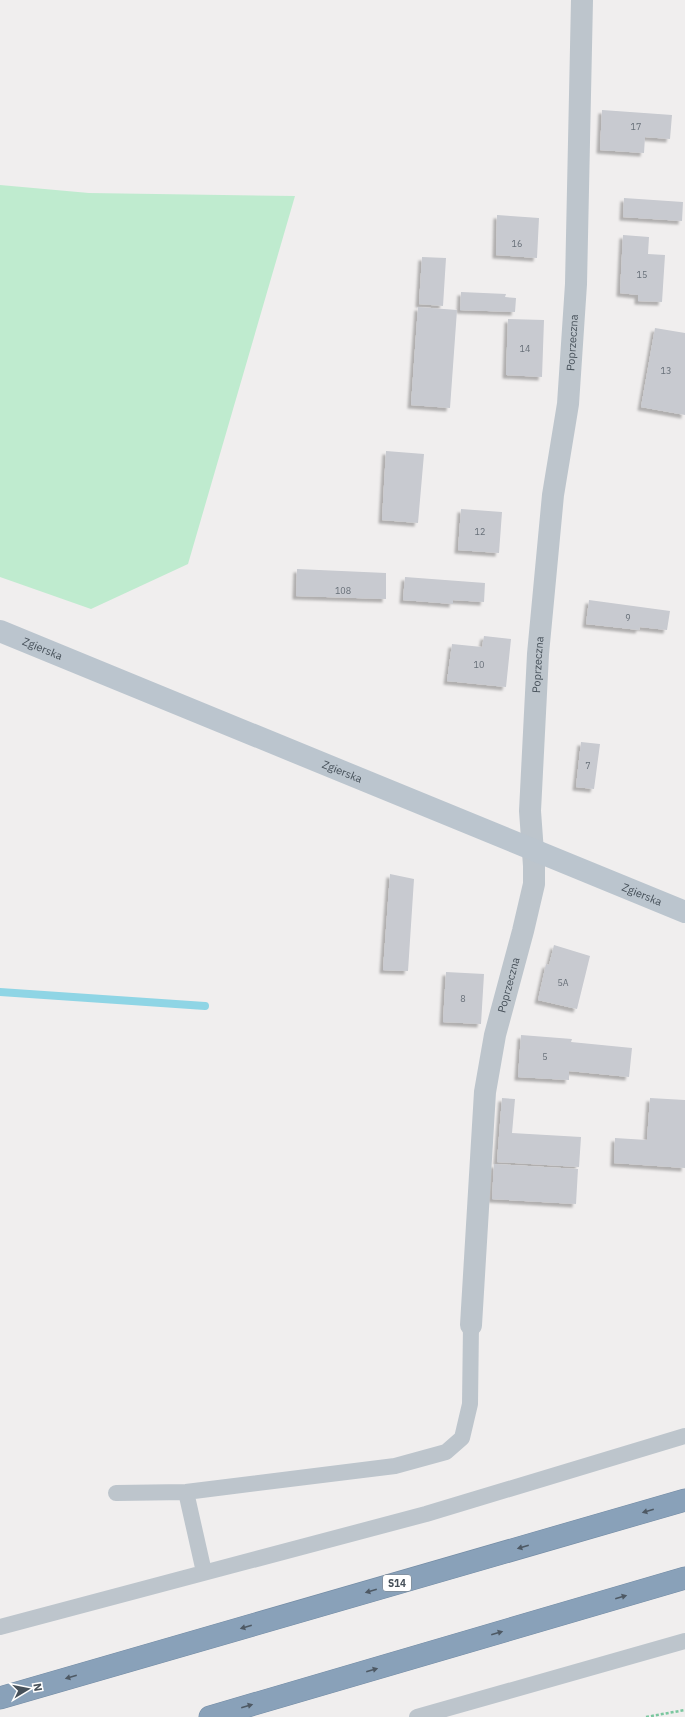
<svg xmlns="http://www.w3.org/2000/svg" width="685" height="1717" viewBox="0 0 685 1717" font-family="'IBM Plex Sans',sans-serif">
  <defs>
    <filter id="shadow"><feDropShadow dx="-3.5" dy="3.5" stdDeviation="1" flood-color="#0004"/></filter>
  </defs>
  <rect width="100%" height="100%" fill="#f0eeee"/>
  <!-- green -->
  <path fill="#bfebcf" d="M0 185 89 193 295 196 188 564 91 609 0 577Z"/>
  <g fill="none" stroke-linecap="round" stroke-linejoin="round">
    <!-- stream -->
    <path stroke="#8fd5e5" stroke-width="8" d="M0 992 205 1006"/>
  </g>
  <!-- building -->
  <path fill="#c8cad0" filter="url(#shadow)" d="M602 110 672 115 670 139 645 137 644 153 600 150Z
    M624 198 683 202 682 221 623 217Z
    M497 215 539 218 537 258 496 255Z
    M623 235 649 237 648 254 665 255 662 302 638 301V295L620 293Z
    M422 257 446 258 443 306 419 304Z
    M461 292 506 294 505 297 516 298 515 312 460 310Z
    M418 307 457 310 450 408 411 405Z
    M508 319 544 320 542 377 506 375Z
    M655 328 685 333V415L641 407Z
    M386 451 424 454 418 523 382 520Z
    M461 509 502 512 499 553 458 550Z
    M297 569 386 573V599L296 596Z
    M405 577 485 583 484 602 453 600V604L403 600Z
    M589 600 670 611 667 630 640 627 639 630 586 624Z
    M484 636 511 639 506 687 447 681 452 644 482 647Z
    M581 742 600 744 594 789 576 787Z
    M390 874 414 879 408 971 383 970Z
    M554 945 590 956 577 1009 538 1000 546 964 549 965Z
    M446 972 484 974 481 1024 443 1022Z
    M521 1035 572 1039 571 1042 632 1048 629 1077 569 1071V1080L518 1077Z
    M502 1098 515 1099 512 1133 581 1137 579 1167 497 1162Z
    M650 1098 685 1100V1168L614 1163 615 1138 647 1140Z
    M494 1164 578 1169 576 1204 492 1199Z"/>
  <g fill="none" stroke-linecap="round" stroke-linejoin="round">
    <defs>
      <path id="highway" d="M0 1698 685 1500
        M210 1717 685 1578"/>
    </defs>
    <!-- highway casing -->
    <use href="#highway" stroke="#748ca5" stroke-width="23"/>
    <!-- path -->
    <path stroke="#7ac79f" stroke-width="2.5" stroke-dasharray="3 2" stroke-linecap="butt" d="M646 1717 685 1710"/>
    <!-- lane -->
    <path stroke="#bdc5cc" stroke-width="16" d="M186 1492 204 1572
      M116 1493 186 1492 395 1466 446 1452 462 1438 470 1404 471 1325
      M0 1627 426 1514 685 1436
      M417 1717 685 1641"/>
    <!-- street -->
    <path stroke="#bdc5cc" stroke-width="22" id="s1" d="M471 1325 485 1092 495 1035 523 931 534 884V866L530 811 538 654 553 495 568 404 576 284 582 0"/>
    <!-- secondary -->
    <path stroke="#bbc5ce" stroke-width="22" id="s2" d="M0 631 685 912"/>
    <!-- highway -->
    <use href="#highway" stroke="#89a1b9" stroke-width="22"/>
  </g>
  <!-- one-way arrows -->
  <defs><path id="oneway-solid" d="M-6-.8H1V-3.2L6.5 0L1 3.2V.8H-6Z"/></defs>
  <g fill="#4e5964">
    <use href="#oneway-solid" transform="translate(648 1511) rotate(164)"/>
    <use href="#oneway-solid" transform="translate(523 1547) rotate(164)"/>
    <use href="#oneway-solid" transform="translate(371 1591) rotate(164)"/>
    <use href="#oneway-solid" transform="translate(621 1597) rotate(-16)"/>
    <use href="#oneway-solid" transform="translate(246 1627) rotate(164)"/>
    <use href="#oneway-solid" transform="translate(497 1633) rotate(-16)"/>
    <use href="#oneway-solid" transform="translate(372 1670) rotate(-16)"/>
    <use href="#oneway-solid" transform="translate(71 1677) rotate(164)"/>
    <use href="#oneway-solid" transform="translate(247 1706) rotate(-16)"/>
  </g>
  <g text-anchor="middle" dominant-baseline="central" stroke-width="4" stroke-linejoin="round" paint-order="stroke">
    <!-- number labels -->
    <g font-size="9" fill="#676f78">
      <text x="636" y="126">17</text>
      <text x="517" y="243">16</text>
      <text x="642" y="274">15</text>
      <text x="525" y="348">14</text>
      <text x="666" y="370">13</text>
      <text x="480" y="531">12</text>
      <text x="343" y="590">108</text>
      <text x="628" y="617">9</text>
      <text x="479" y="664">10</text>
      <text x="588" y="765">7</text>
      <text x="563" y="982">5A</text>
      <text x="463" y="998">8</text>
      <text x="545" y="1056">5</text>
    </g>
    <!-- shield labels -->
    <rect fill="#fff" stroke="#7e858c" stroke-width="1" x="383" y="1575" width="28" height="16" rx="3"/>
    <g font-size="10" font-weight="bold" fill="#47515a">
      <text x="397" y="1583">S14</text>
    </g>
    <!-- street labels -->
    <g font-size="11" fill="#47515a" stroke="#fff">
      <text stroke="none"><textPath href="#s1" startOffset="991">Poprzeczna</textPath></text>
      <text stroke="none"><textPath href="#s2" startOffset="46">Zgierska</textPath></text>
      <text stroke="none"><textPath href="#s1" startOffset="667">Poprzeczna</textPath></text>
      <text stroke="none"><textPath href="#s2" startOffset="370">Zgierska</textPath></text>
      <text stroke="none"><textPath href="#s2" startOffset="694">Zgierska</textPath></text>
      <text stroke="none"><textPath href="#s1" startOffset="343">Poprzeczna</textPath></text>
    </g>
  </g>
  <!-- north arrow -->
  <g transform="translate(28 1689) rotate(80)" stroke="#ffffff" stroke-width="3" paint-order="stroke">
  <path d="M0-3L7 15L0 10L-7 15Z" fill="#47515a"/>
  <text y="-6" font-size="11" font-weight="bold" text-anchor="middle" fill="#47515a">N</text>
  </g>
</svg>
